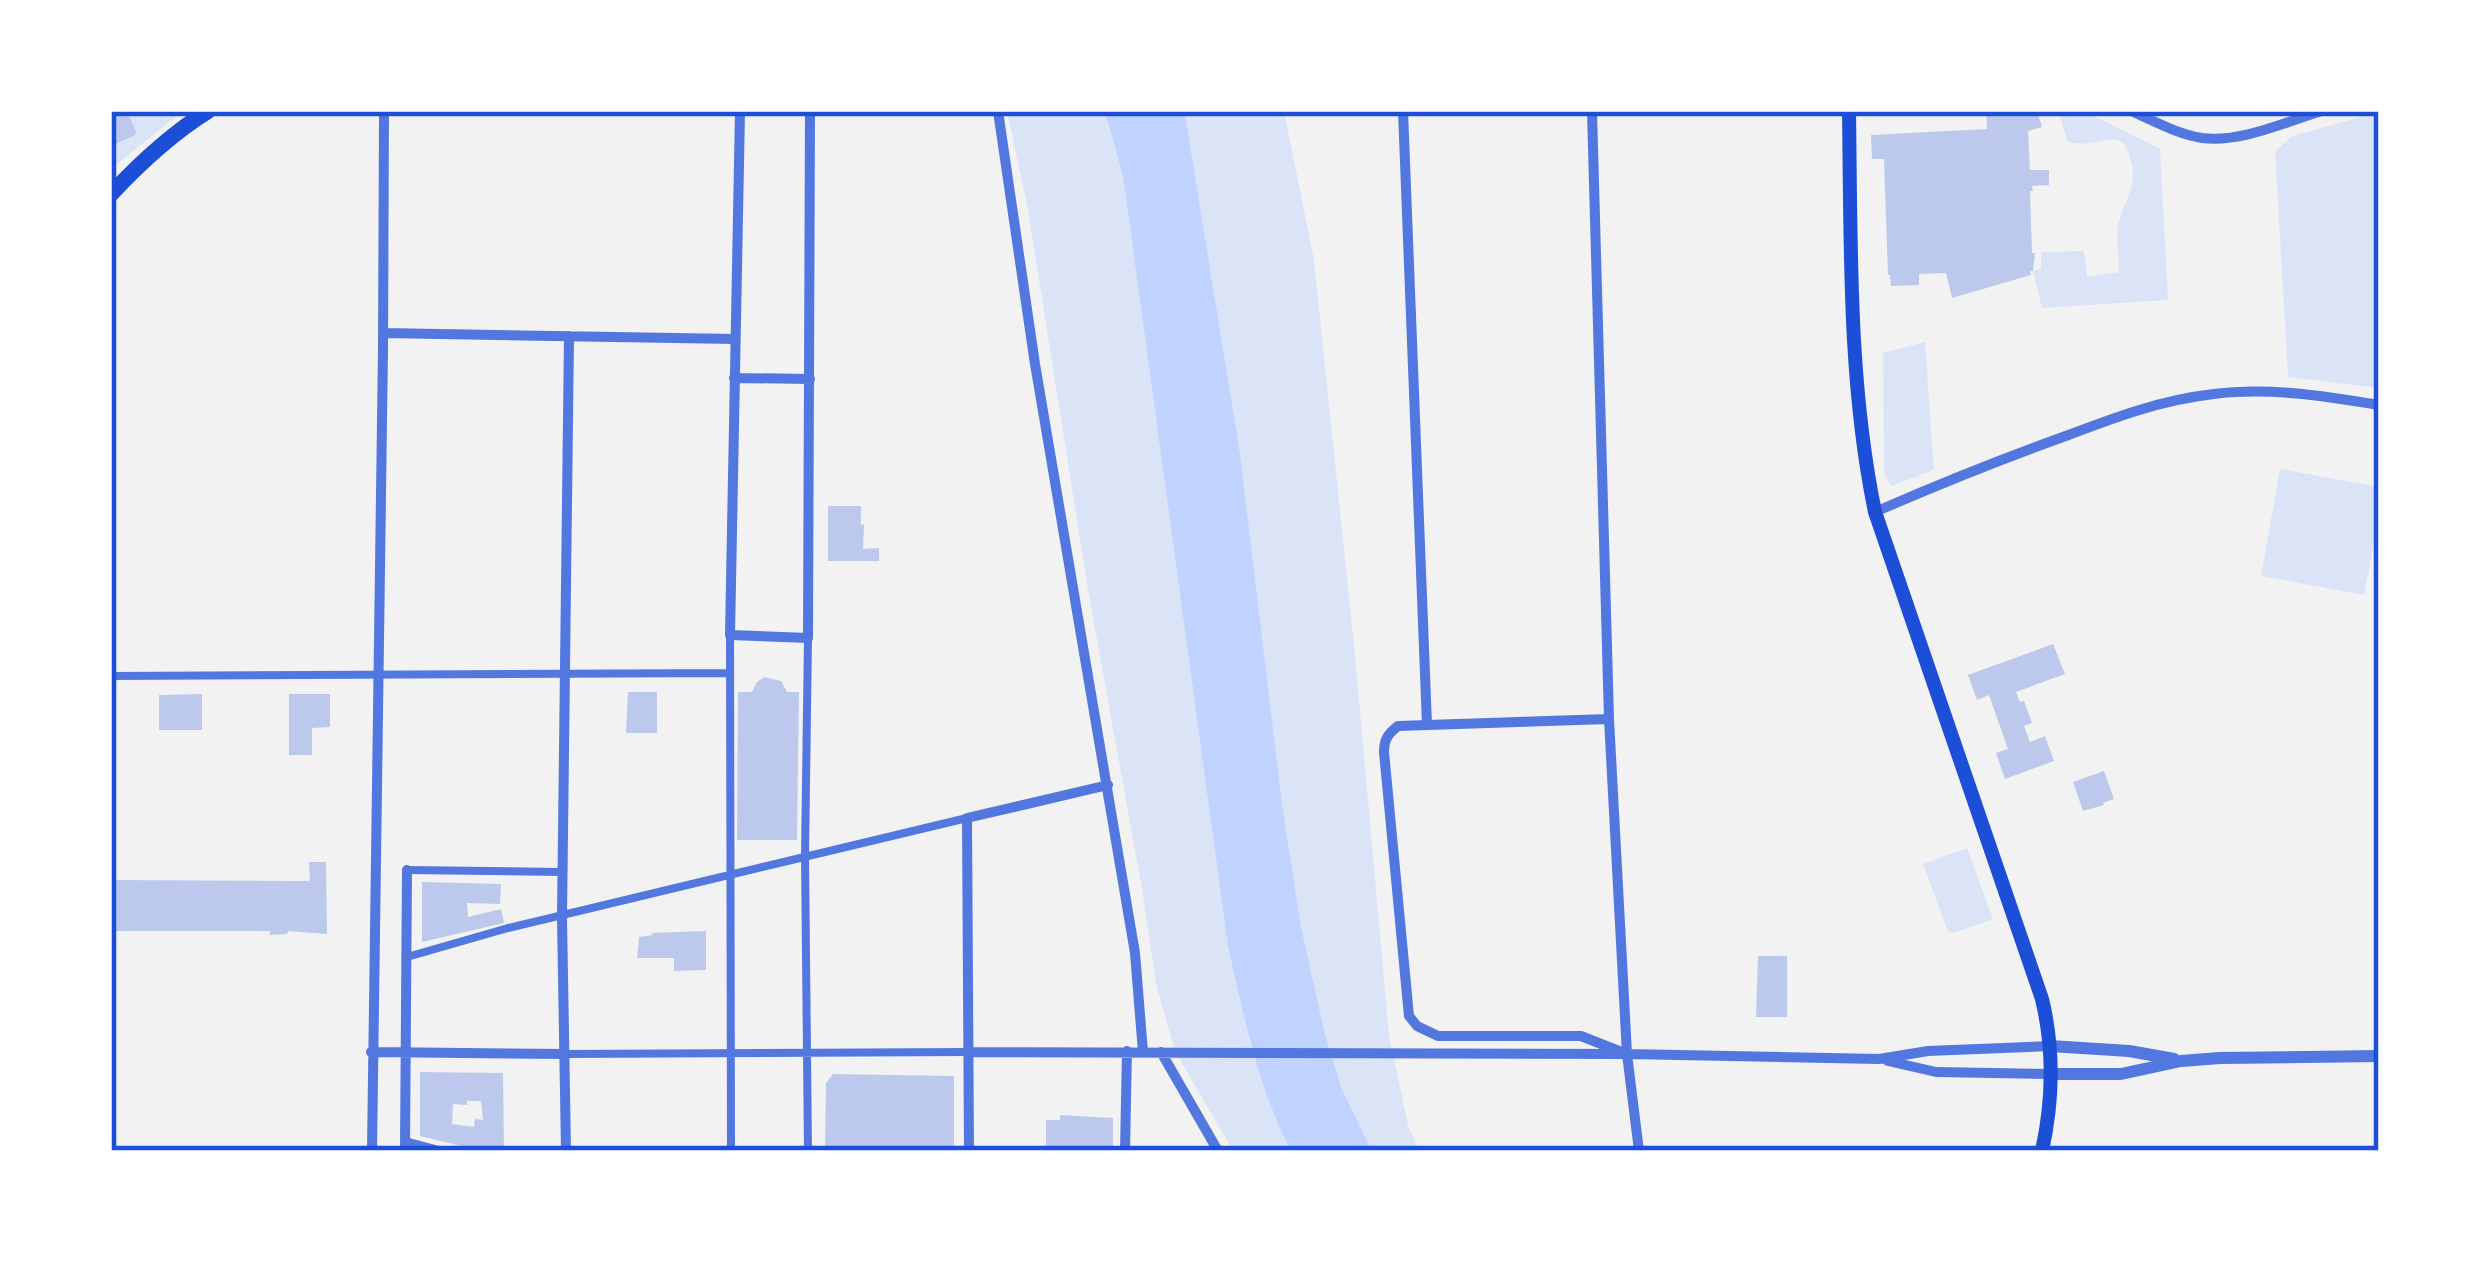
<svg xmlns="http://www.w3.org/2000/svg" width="2490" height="1262" viewBox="0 0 2490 1262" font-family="Manrope,sans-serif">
  <rect width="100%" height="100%" fill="#f2f2f2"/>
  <!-- green -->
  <path fill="#dbe4f7" d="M111 111H178L179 114 111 169Z
    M1007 111H1105L1107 116 1123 176 1228 947 1252 1050 1291 1151H1233L1175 1051 1156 984 1142 889 1088 590 1028 210Z
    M1184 111H1284L1314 260 1355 655 1389 1035 1408 1125 1419 1151H1372L1342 1090 1325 1034 1301 927 1282 803 1240 453Z
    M2058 111H2084L2160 149 2168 300 2042 308 2033 271 2041 269V252L2084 251 2087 277 2119 272C2119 259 2117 246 2117 234 2119 203 2143 188 2128 152 2125 145 2123 141 2115 140 2100 138 2090 147 2068 142Z
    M2379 112V388L2288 377 2275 152 2292 136Z
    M1925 342 1934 470 1891 486 1884 472 1883 353Z
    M2280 469 2379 487V515L2364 595 2261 576Z
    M1967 848 1993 919 1953 933 1948 932 1923 864Z"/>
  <!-- water -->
  <path fill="#bfd3fe" d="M1105 111H1184L1186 121 1240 453 1282 803 1301 927 1325 1034 1342 1090 1372 1151H1291C1258 1087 1244 1017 1228 947L1123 176Z"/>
  <!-- building -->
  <path fill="#bdc9ec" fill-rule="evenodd" d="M123 111H127L137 134 111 146V117Z
    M1986 111H2037L2042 127 2028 131 2030 170H2049V185L2032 186 2033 191H2030L2032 253H2035L2033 271H2030L2031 275 1952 298 1946 273 1919 274V285L1891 286 1890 275H1888L1884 159H1872L1871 135 1987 129Z
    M828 506H861V525L864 524 863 549 879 548V561H828Z
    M2053 644 2065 674 2016 692 2020 702 2024 701 2032 723 2024 726 2030 742 2045 736 2054 761 2005 779 1996 753 2008 749 1989 695 1977 700 1968 675Z
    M764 677 781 681 787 692H799L797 840H737L738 692H752L757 682Z
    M628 692H657V733H626Z
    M202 694V730H159V695Z
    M289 694H330V727L312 728V755H289Z
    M2104 771 2114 799 2103 803 2104 805 2083 811 2073 782Z
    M309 862H326L327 934 288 931 287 934 270 935V931H111V880L310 881Z
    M422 882 501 884 500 904 467 903 468 917 501 909 504 923 422 942Z
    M706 931V970L674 971V958H637L639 937 653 935 652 933Z
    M1758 956H1787V1017H1756Z
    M420 1072 503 1073 504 1151H482L420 1136ZM467 1101H481L483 1120 475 1119 474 1127 452 1124 453 1104 467 1105Z
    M833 1074 954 1076V1151H825L826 1083Z
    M1060 1115 1113 1118V1151H1046V1120H1060Z"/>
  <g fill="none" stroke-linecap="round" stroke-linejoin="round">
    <!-- pedestrian -->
    <path stroke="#5277de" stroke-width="8" d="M730 635 731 1151
      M808 638 805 856 808 1151
      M111 676 730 673
      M407 870 562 872
      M407 957 508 928 967 818
      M566 1054 968 1052
      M405 1141 443 1151"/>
    <!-- minor -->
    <path stroke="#5277de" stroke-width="10" d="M740 111 730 635 808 638 810 111
      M998 111 1035 364 1135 953 1143 1052
      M1403 111 1427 725
      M1592 111 1609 719 1627 1054 1639 1151
      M2131 111C2154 121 2177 134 2202 138 2241 143 2285 122 2322 111
      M383 333 735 339
      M734 378 810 379
      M1875 512C1937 485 1999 460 2063 437 2113 418 2160 400 2214 394 2269 387 2325 396 2379 405
      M1609 719 1398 726C1388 734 1384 739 1384 752L1409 1016 1417 1026 1438 1036H1581L1619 1051
      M371 1052 566 1054
      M969 1052 1627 1054 1879 1059 1928 1051 2050 1046
      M1161 1052 1218 1151
      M1888 1061 1936 1072 2051 1074
      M405 1148 407 870
      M372 1151 383 349 384 111
      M566 1151 562 917 569 336
      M969 1151 967 818 1108 785
      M1125 1151 1127 1051"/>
    <!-- tertiary -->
    <path stroke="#5277de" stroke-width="12" d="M2050 1046 2129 1051 2174 1059
      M2051 1074H2121L2181 1061 2220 1058 2379 1056"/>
    <!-- secondary -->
    <path stroke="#1d4ed8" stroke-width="14" d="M1849 111C1851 244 1848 382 1875 512L2042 999C2054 1049 2053 1101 2042 1151"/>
    <!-- primary -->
    <path stroke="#1d4ed8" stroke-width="16" d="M111 194C141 162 171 134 208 111"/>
  </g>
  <!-- border -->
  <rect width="2490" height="1262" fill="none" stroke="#ffffff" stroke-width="228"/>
  <rect x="114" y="114" width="2262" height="1034" fill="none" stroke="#1d4ed8" stroke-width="4.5"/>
</svg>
